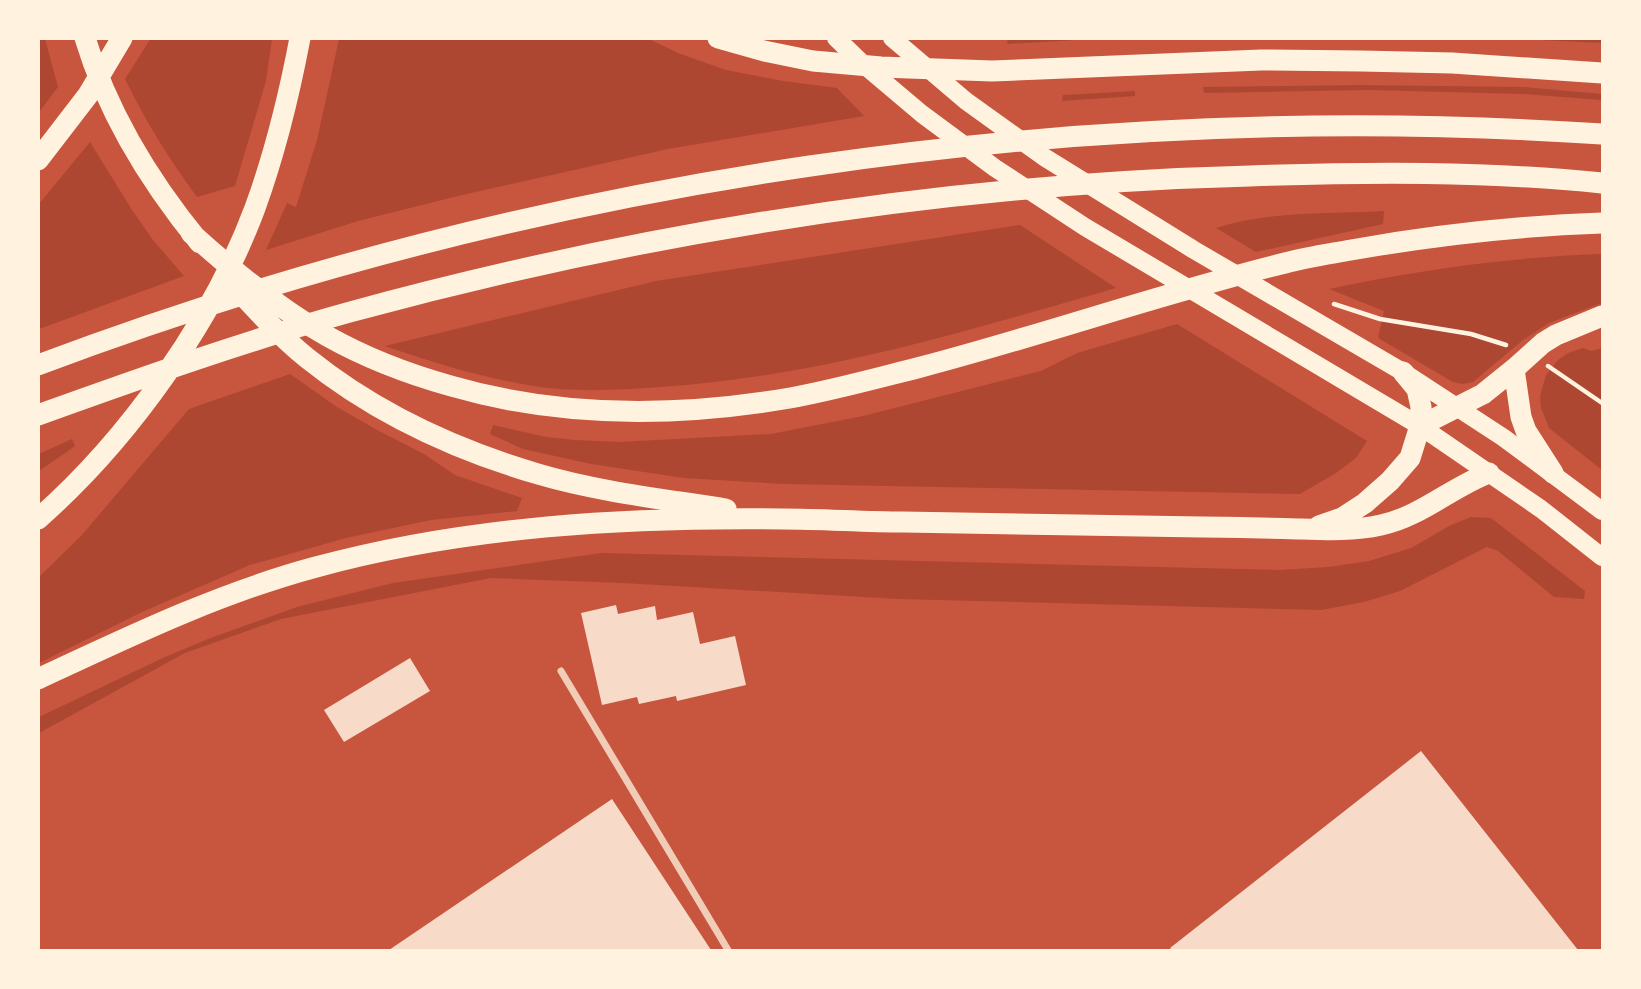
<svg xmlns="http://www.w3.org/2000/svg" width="1641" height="989" viewBox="0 0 1641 989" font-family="Helvetica,sans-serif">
  <rect width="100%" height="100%" fill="#c8553d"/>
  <!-- green -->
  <path fill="#ae4732" d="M39 38 45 39 58 87 39 112Z
    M151 38 272 39 266 81 235 186 197 197C169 159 146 122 125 79Z
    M339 39H649L678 53 726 70 783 81 837 88 864 116 668 149 462 195 358 221 266 250 287 203 296 207 317 140Z
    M1008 39V38L1094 39 1007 44Z
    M1519 39H1602V43Z
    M1359 85 1523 87 1602 94V100L1523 94 1369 90 1204 93 1203 87Z
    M1135 91V96L1062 101 1063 95Z
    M90 142 132 210 153 240 184 276 39 329V204Z
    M1384 211 1383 224 1256 252 1216 228C1270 211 1328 214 1384 211Z
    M1020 225 1116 288C966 331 817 377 660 387 616 390 572 393 528 385 479 377 432 362 385 346L656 281Z
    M1602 254V303L1549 323 1523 340 1473 382 1462 384 1453 382 1378 338 1384 311 1329 289C1419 270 1510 257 1602 254Z
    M1177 324 1367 441 1356 458 1336 473 1300 494 784 484 684 478 591 464 523 449 490 434 493 425 546 437 575 440 619 442 771 434 863 416 1041 371 1077 353Z
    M1583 348 1591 351 1602 348V470L1549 428 1541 408 1540 396 1546 375 1558 360 1568 353Z
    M290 374 337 407 377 430 424 454 455 475 522 498 517 511 431 520 346 538 250 565 142 612 39 663V577L81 536 189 409Z
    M72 439 75 446 39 471V454Z
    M1471 517 1491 518 1585 591 1584 599 1554 597 1498 551 1487 547 1400 591 1364 602 1321 610 898 599 623 583 491 578 281 619 185 653 39 733V717L165 657 208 639 297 607 393 583 601 553 1280 570 1328 567 1369 561 1411 548 1451 525Z"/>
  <!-- building -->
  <path fill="#f7dbc8" d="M616 605 618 614 655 606 657 620 693 612 700 644 735 636 746 685 677 701 676 696 639 704 637 697 602 705 581 613Z
    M410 658 430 691 344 742 324 710Z
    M1421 751 1578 950H1172L1170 948Z
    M612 799 711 950H389Z"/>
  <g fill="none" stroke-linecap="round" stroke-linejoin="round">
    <!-- path -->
    <path stroke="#fff3e0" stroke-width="4.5" d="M1334 304 1380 319 1471 334 1506 345
      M1548 366 1602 403"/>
    <!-- minor -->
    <path stroke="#f1ccb7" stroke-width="7" d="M561 671 728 950"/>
    <!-- primary -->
    <path stroke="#fff3e0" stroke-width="18" d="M836 38 864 65 922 114 995 168 1085 227 1420 426 1541 509 1602 557
      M892 38 966 101 1044 157 1194 250 1403 372 1504 438 1602 511"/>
    <!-- motorway -->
    <path stroke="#fff3e0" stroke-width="21" d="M85 38C108 114 150 182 200 243
      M718 38 764 51 813 61 881 67 992 71 1261 60 1361 61 1452 63 1602 73
      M38 160 88 95 122 38
      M191 233C233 271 278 308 327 336 366 358 408 374 451 386 561 418 678 417 790 398 834 390 877 378 921 367 1043 335 1163 293 1285 263 1307 257 1329 254 1351 250 1435 235 1517 226 1602 223
      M235 287C258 312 281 337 307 358 374 412 456 450 538 474 599 492 664 499 726 509
      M38 365C535 178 1074 99 1602 134
      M1514 369 1521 417 1526 431 1553 473
      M38 415C141 378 245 341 350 312 644 232 946 184 1250 176 1367 172 1486 171 1602 183
      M1420 426 1483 394 1514 369 1543 343 1556 335 1602 316
      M38 519C128 440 213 321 255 208 275 153 289 96 300 38
      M1319 526 1342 518 1365 503 1390 481 1410 458 1420 426 1421 407 1417 389 1403 372
      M38 679C128 637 219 593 316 567 467 526 627 517 783 519 823 519 863 522 903 522 1003 524 1103 525 1202 527 1235 527 1267 528 1300 529 1328 530 1354 531 1381 525 1420 517 1452 487 1489 473"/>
  </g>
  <!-- border -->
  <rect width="1641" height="989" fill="none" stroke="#fff3e0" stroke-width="80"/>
</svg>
